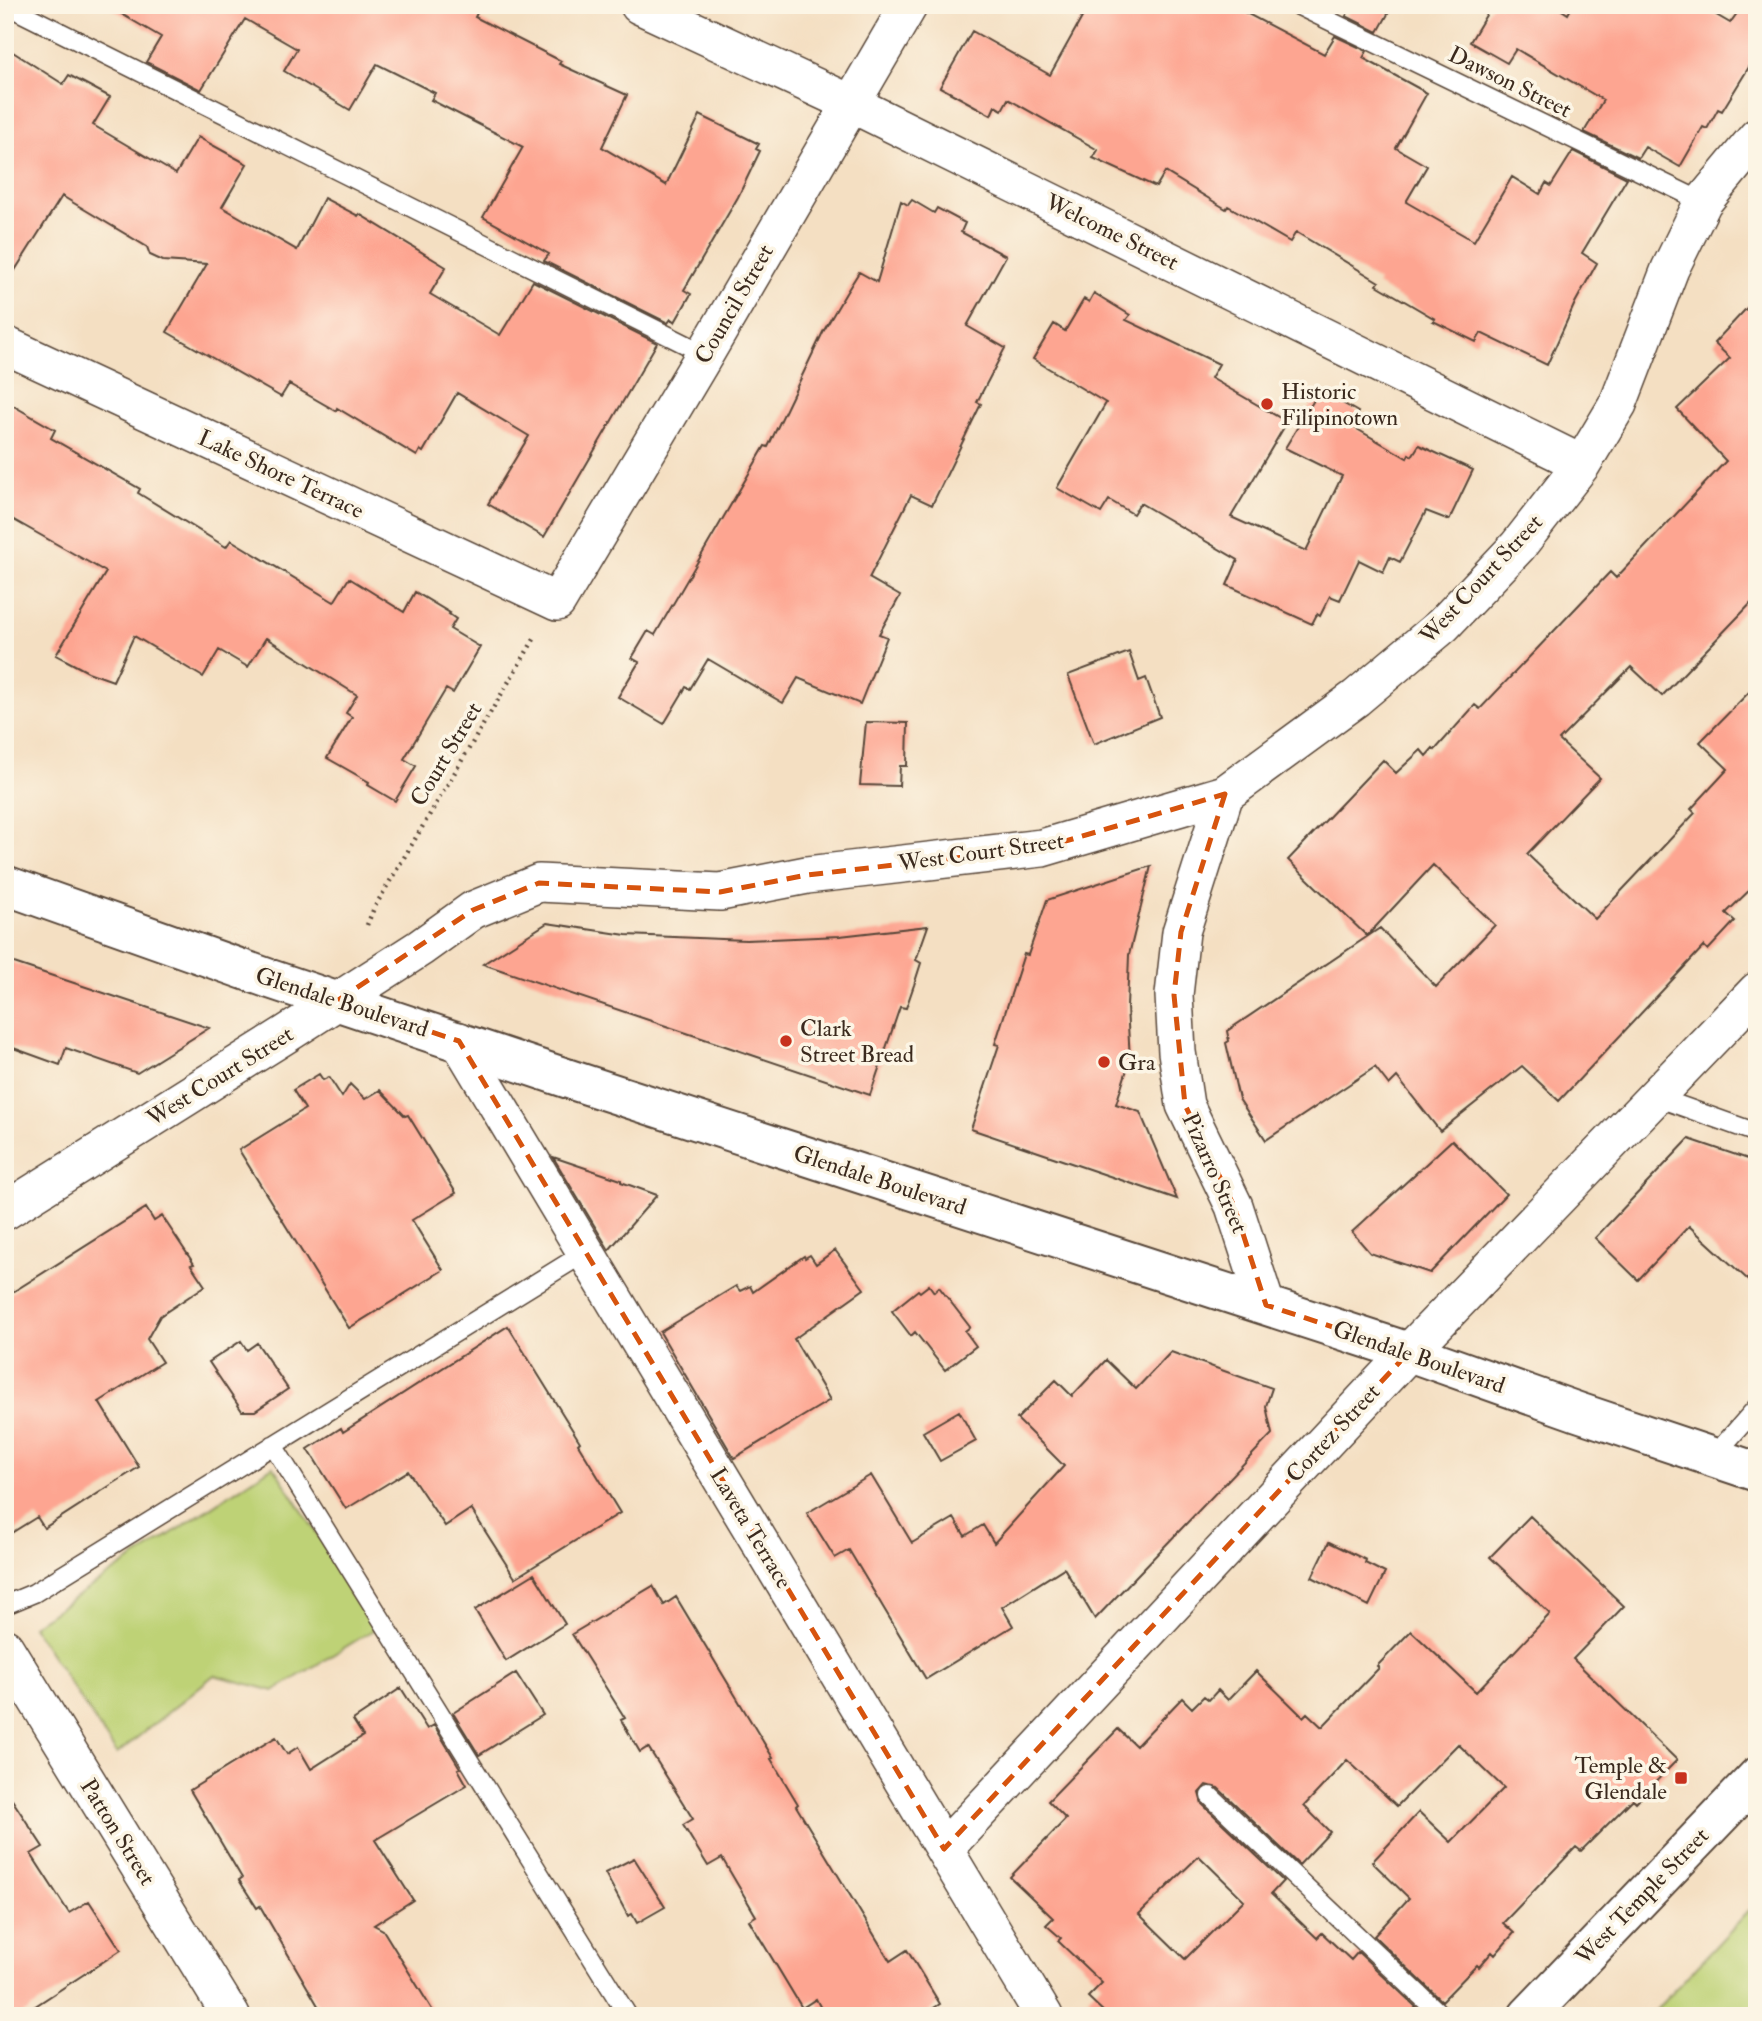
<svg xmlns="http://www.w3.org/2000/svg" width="1762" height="2021" viewBox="0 0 1762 2021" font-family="'IM FELL Double Pica',serif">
  <rect width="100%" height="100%" fill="#fcf5e5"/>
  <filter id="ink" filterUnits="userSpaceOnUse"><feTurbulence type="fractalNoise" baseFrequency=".0143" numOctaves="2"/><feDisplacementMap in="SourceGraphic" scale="14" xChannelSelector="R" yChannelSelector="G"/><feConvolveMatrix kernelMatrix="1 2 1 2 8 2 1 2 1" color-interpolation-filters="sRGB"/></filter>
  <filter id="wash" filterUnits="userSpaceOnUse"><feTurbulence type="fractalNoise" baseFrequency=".00686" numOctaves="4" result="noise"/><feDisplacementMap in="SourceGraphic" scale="28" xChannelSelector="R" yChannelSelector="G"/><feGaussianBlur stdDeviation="1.57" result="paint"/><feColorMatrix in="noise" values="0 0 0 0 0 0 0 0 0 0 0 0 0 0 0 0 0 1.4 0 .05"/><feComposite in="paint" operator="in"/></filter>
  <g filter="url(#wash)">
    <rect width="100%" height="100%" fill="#f4dfc2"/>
    <!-- green -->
    <path fill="#bed276" stroke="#7c7e4a" stroke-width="2" d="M273 1466 378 1627 274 1691 214 1675 117 1754 32 1626Z
      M1757 1902V2016H1650Z"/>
    <g id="blocks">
      <!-- building -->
      <path fill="#fda591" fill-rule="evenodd" d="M106 5H481L475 17 561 61 559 64 627 95 602 147 666 185 700 115 759 144 756 149 760 151 738 197 684 290 691 294 675 322 671 319 668 323 544 261 549 254 483 217 523 147 431 100 435 93 377 64 350 110 284 71 297 49 245 19 201 90 146 62 161 37Z
        M1089 5H1231L1324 54 1335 36 1367 51 1363 58 1427 93 1396 148 1427 166 1406 202 1474 241 1512 177 1540 194 1546 183 1551 186 1573 151 1627 178 1582 253 1597 263 1575 303 1547 365 1481 333 1476 342 1433 321 1435 319 1377 285 1379 282 1296 232 1290 242 1228 206 1226 209 1165 172 1156 187 1093 158 1098 150 1008 99 1002 110 995 106 991 115 940 87 972 31 1050 75Z
        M1353 5H1393L1378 32 1346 16Z
        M1492 5H1554L1568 14 1573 5H1699L1730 23 1743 5H1757V54L1722 111 1718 109 1707 129 1703 127 1680 167 1645 147 1638 158 1584 132 1603 100 1516 49 1507 63 1470 42Z
        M5 47 63 84 69 75 110 97 93 125 176 174 198 137 247 164 222 207 297 250 324 198 358 216 359 214 446 267 430 294 500 335 533 281 657 343 544 537 488 504 529 436 457 393 423 452 420 450 417 456 337 408 336 411 289 384 281 397 167 332 207 264 163 261 150 255 147 247 62 196 5 286Z
        M912 200 934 213 937 208 965 223 961 232 1006 256 967 326 1005 348 977 402 981 404 932 505 911 495 869 578 900 596 879 634 887 637 860 704 798 678 783 703 708 659 690 689 686 687 664 724 618 697 639 662 632 658 648 631 655 635 765 446 768 447 823 332 846 293 859 272 877 282 901 201 908 205Z
        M1094 293 1130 315 1126 320 1219 364 1211 378 1287 422 1231 517 1306 551 1342 476 1285 448 1320 390 1358 412 1350 425 1407 458 1409 454 1412 456 1419 445 1473 470 1449 520 1426 511 1400 562 1390 557 1383 572 1359 560 1340 600 1330 596 1320 616 1317 614 1312 624 1227 585 1238 560 1140 503 1133 514 1109 500 1101 513 1057 488 1106 403 1033 359 1054 324 1065 331 1084 299 1089 302Z
        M1757 297V597L1662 696 1631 667 1559 740 1600 778 1527 854 1595 919 1695 813 1691 809 1728 769 1700 742 1757 684V883L1726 913 1735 921 1708 950 1704 946 1559 1101 1522 1066 1440 1131 1397 1077 1389 1085 1375 1067 1266 1140 1239 1099 1226 1043 1229 1041 1227 1031 1380 928 1436 987 1495 925 1433 865 1367 936 1288 860 1383 760 1396 773 1421 750 1426 756 1433 748 1435 750 1475 705 1480 709 1610 572 1616 578 1726 461 1677 409 1730 358 1714 343Z
        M5 401 55 430 51 438 140 489 138 493 226 547 231 540 334 602 349 578 404 612 415 592 450 613 449 614 456 619 450 629 480 647 453 693 446 689 404 759 416 766 395 801 368 785 369 782 327 758 352 717 346 713 357 695 266 638 248 667 219 650 203 677 134 636 113 681 88 672 56 655 106 572 5 515Z
        M1129 652 1139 681 1146 678 1160 717 1094 744 1068 675Z
        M866 722 908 723 907 766H900L899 786 860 785Z
        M1151 866 1129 955 1127 1007 1130 1060 1116 1104 1140 1112 1177 1199 971 1129 999 1045 995 1044 1024 954 1028 955 1047 900Z
        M547 923 626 935 746 940 840 936 928 926 916 960 921 963 914 985 906 1008 900 1007 870 1095 483 964Z
        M5 960 209 1028 137 1073 66 1048 60 1065 5 1045Z
        M319 1074 323 1080 329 1077 342 1097 350 1084 365 1099 380 1090 405 1116 408 1115 456 1193 412 1220 443 1270 349 1328 239 1150 305 1109 293 1090Z
        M1689 1139 1757 1162V1288L1689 1226 1638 1280 1595 1238Z
        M1452 1140 1506 1194 1430 1273 1370 1253 1352 1232Z
        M553 1157 621 1180V1182L657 1195 609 1250Z
        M146 1208 154 1221 162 1216 194 1264 191 1265 205 1286 160 1316 147 1339 162 1362 99 1402 139 1467 44 1528 37 1517 5 1537V1297Z
        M835 1250 864 1289 794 1339 830 1400 734 1458 660 1332 736 1286 740 1291 750 1286 753 1292 804 1256 805 1258 810 1255 816 1264Z
        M929 1285 934 1292 939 1287 970 1327 965 1331 976 1346 945 1370 915 1332 911 1336 892 1311 918 1290 920 1292Z
        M508 1326 580 1442 578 1444 620 1513 515 1578 471 1509 445 1526 408 1471 346 1509 308 1449 341 1428 343 1432Z
        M241 1341 247 1350 257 1343 288 1389 255 1411H242L209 1362Z
        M1171 1352 1272 1388 1266 1406 1272 1434 1095 1619 1064 1568 1002 1607 1013 1626 926 1679 849 1550 835 1558 807 1513 871 1475 912 1543 954 1518 965 1536 983 1525 994 1543 1064 1466 1017 1419 1056 1380 1072 1396 1106 1360 1136 1389Z
        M959 1411 976 1441 940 1461 923 1432Z
        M1530 1516 1624 1606 1573 1659 1677 1760 1636 1802 1633 1799 1581 1851 1576 1847 1503 1923 1514 1933 1495 1955 1492 1952 1479 1967 1477 1965 1442 2001 1374 1936 1409 1898 1372 1862 1419 1812 1451 1842 1504 1788 1458 1744 1397 1806 1347 1760 1304 1806 1330 1832 1299 1865 1218 1788 1206 1785 1199 1793 1202 1804 1283 1881 1271 1894 1317 1938 1322 1933 1351 1960 1358 1952 1416 2007 1408 2016H1108L1088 1997 1102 1983 1058 1941 1061 1938 1046 1925 1053 1918 1010 1877 1066 1819 1048 1801 1118 1729 1136 1746 1182 1698 1192 1708 1204 1696 1209 1700 1218 1690 1228 1700 1256 1671 1303 1717 1307 1713 1322 1727 1379 1668 1377 1666 1411 1631 1476 1692 1550 1614 1490 1557ZM1199 1856 1244 1900 1185 1959 1139 1914Z
        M1329 1542 1366 1560 1365 1563 1385 1573 1369 1606 1312 1577Z
        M534 1574 565 1624 506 1661 475 1610Z
        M653 1586 664 1605 676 1597 773 1758 771 1759 798 1804 796 1806 890 1961 907 1950 940 2004 921 2016H825L816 1999 802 2008 749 1920 756 1916 722 1858 708 1866 683 1825 693 1819 648 1747 640 1752 621 1720 625 1718 572 1634Z
        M516 1673 543 1715 479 1755 453 1713Z
        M401 1688 427 1729 434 1725 460 1768 458 1769 467 1785 375 1840 413 1900 374 1925 383 1930 436 2016H324L260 1906 257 1908 239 1880 242 1878 190 1790 276 1737 287 1754 298 1747 311 1769 363 1736 353 1720Z
        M5 1789 43 1847 31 1854 69 1913 89 1901 121 1950 20 2016H5Z
        M634 1858 665 1907 637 1923 632 1914 628 1916 605 1873Z"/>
    </g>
  </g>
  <g filter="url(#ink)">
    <use href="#blocks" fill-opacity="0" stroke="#574537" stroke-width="2"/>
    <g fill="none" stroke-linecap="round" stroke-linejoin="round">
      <defs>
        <path id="lane" d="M6 5 705 354
          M1297 5 1703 202
          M1656 1097 1757 1133
          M273 1445 628 2016
          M1713 1457 1757 1407
          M5 1605 34 1593 586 1252
          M1210 1796 1442 2016"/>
        <path id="street" d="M639 5 852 104 1582 464
          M5 345 557 602 705 354 909 5
          M1225 794 1181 932 1174 995 1177 1052 1185 1105 1234 1206 1266 1305
          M459 1041 1044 2016
          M5 1211 288 1033 420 948 473 910 539 883 720 892 807 875 1042 848 1225 794 1356 698 1443 625 1518 546 1582 464 1618 404 1670 269 1703 202 1757 137
          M5 1648 231 2016
          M944 1849 1409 1352 1757 991"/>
        <path id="secondary" d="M1528 2016 1757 1777"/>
        <path id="primary" d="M5 885 270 979 572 1080 1409 1352 1578 1412 1757 1472"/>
      </defs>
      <!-- lane casing -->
      <use href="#lane" stroke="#574537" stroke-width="21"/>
      <!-- street casing -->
      <use href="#street" stroke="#574537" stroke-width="40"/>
      <!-- secondary casing -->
      <use href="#secondary" stroke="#574537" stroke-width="42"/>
      <!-- primary casing -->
      <use href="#primary" stroke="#574537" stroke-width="42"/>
      <!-- path -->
      <path stroke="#574537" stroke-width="4.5" stroke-dasharray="2 5" stroke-linecap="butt" d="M367 925 374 908 536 636"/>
      <!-- lane -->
      <use href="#lane" stroke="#fff" stroke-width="18"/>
      <!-- street -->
      <use href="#street" stroke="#fff" stroke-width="37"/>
      <!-- secondary -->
      <use href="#secondary" stroke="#fff" stroke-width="38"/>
      <!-- primary -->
      <use href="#primary" stroke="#fff" stroke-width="38"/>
    </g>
  </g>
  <!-- marked area -->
  <path fill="none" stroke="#d7540e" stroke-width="5" stroke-dasharray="14 9" stroke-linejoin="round" d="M1225 794 1181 932 1174 995 1185 1105 1234 1206 1266 1305 1409 1352 944 1849 459 1041 337 1001 473 910 539 883 720 892 807 875 1042 848Z"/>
  <!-- markers -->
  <g fill="#c8321e" stroke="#fcf5e5" stroke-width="2.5">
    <circle cx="1267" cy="404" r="7"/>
    <circle cx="786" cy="1041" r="7"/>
    <circle cx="1104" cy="1062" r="7"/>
    <rect x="1674" y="1771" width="14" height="14" rx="3.5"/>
  </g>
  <g text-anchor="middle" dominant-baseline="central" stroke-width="7" stroke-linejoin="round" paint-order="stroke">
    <!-- street labels -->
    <g font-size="23" fill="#3b2a1e" stroke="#fcf5e5">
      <text transform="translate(1510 82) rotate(26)">Dawson Street</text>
      <text transform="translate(1112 232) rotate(26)">Welcome Street</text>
      <text transform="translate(734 304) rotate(-60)">Council Street</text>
      <text transform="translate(281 474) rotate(25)">Lake Shore Terrace</text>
      <text transform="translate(1481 579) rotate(-47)">West Court Street</text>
      <text transform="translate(446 754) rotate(-59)">Court Street</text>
      <text transform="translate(981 852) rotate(-8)">West Court Street</text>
      <text transform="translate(342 1002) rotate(18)">Glendale Boulevard</text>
      <text transform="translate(220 1076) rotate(-32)">West Court Street</text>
      <text transform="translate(1215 1173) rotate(66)">Pizarro Street</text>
      <text transform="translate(880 1180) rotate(18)">Glendale Boulevard</text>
      <text transform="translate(1419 1357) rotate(19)">Glendale Boulevard</text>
      <text transform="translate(1333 1433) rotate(-47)">Cortez Street</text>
      <text transform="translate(751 1528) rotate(59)">Laveta Terrace</text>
      <text transform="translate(118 1832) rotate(58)">Patton Street</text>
      <text transform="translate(1642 1896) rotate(-46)">West Temple Street</text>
    </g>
    <!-- poi labels -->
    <g font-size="23" fill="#3b2a1e" stroke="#fcf5e5" text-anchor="start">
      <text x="1281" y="391">Historic<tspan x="1281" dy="26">Filipinotown</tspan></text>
      <text x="800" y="1028">Clark<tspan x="800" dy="26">Street Bread</tspan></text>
      <text x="1118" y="1062">Gra</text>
      <text x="1667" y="1765" text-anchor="end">Temple &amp;<tspan x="1667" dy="26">Glendale</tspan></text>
    </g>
  </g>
  <!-- margin -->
  <rect width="1762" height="2021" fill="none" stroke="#fcf5e5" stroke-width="28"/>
</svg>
